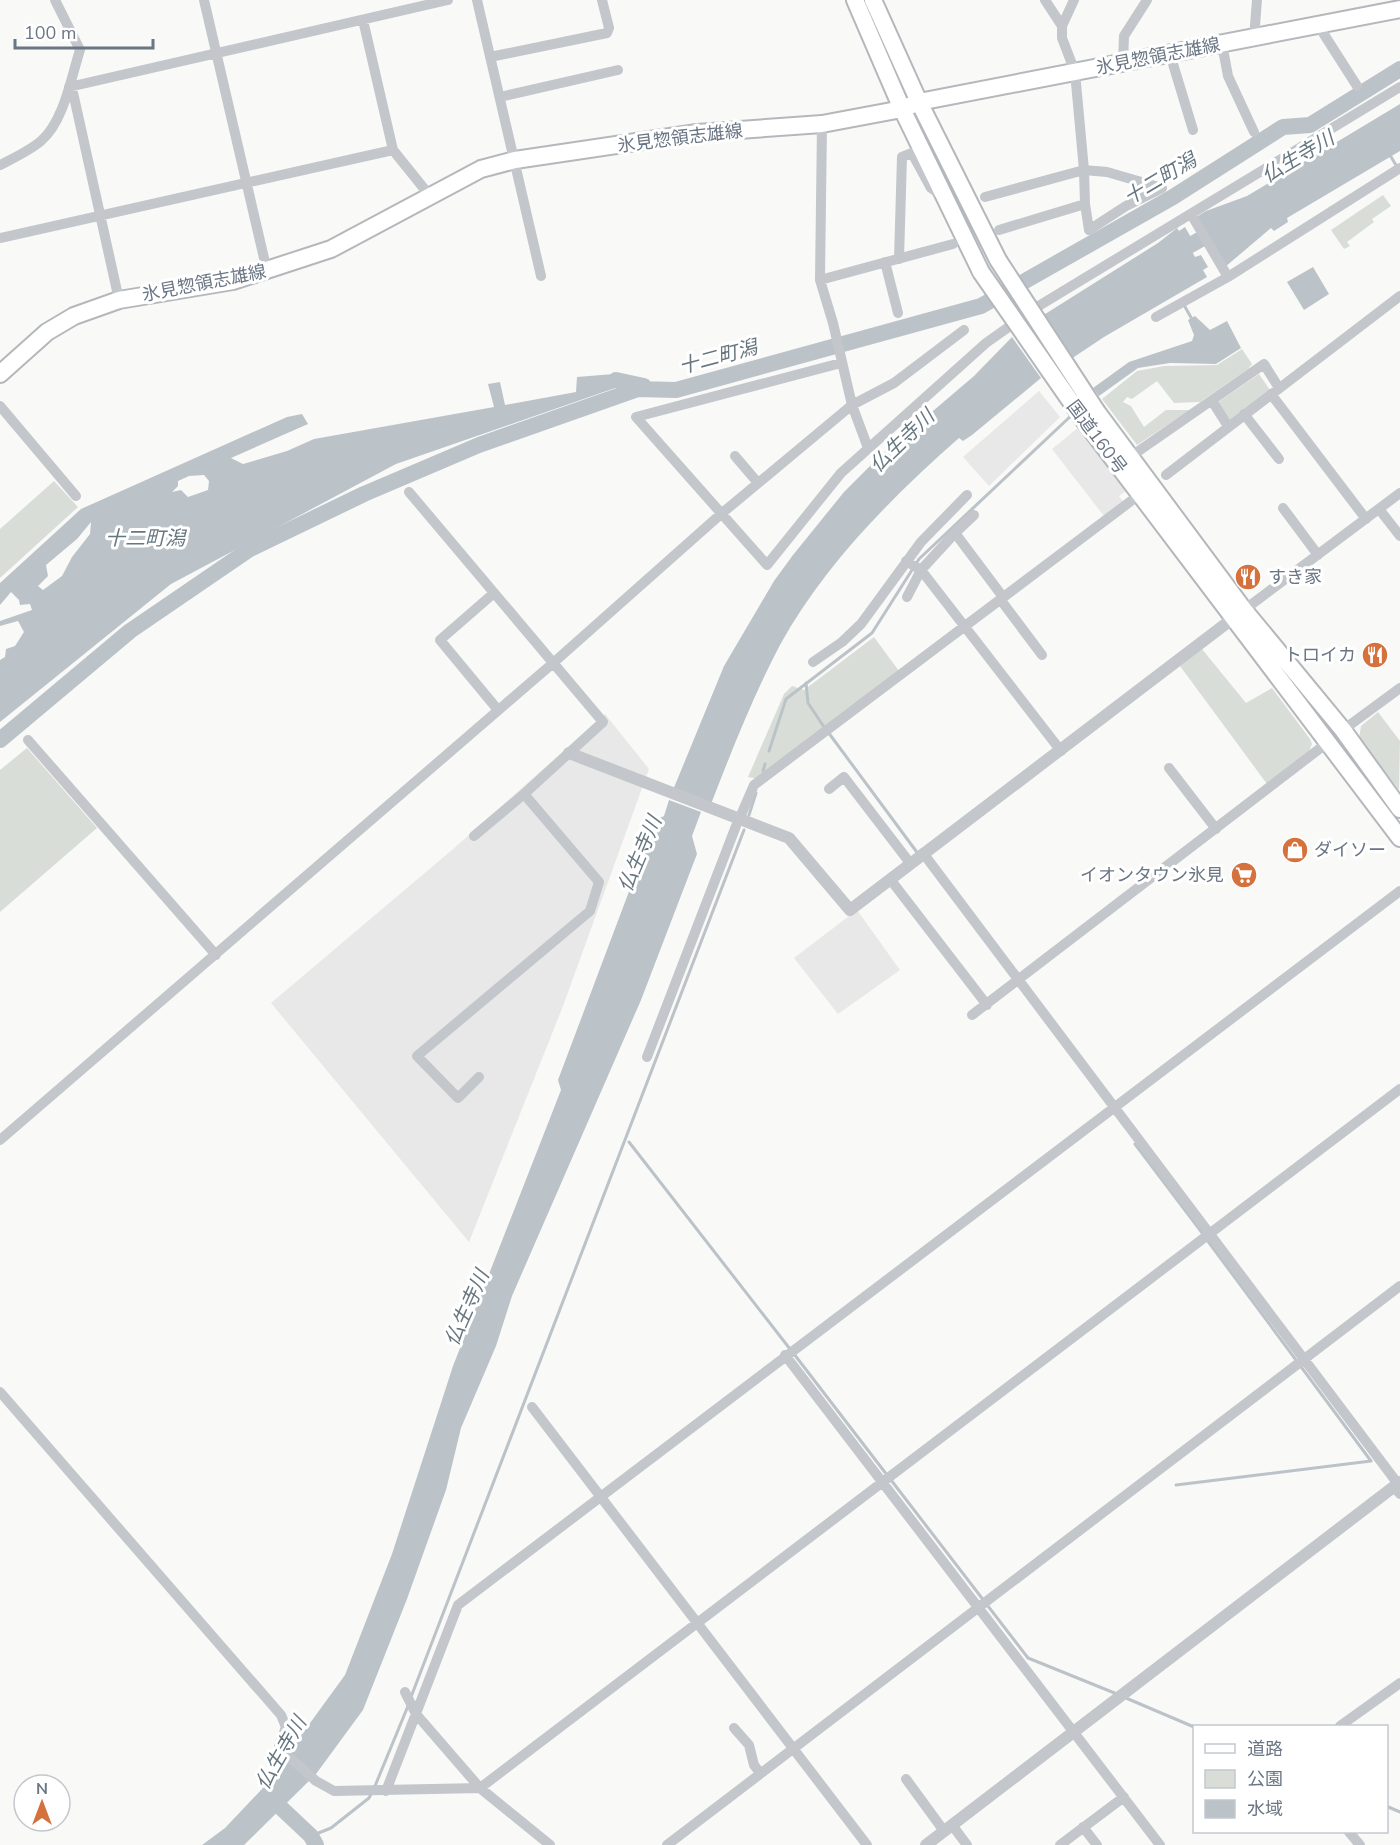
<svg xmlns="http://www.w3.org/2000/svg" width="1400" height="1845" viewBox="0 0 1400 1845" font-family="'Nunito Sans','Noto Sans JP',sans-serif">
  <rect width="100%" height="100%" fill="#f9f9f7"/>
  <!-- built -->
  <path fill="#e7e8e7" d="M1039 391 1060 417 989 486 963 457Z
    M1079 427 1126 491 1119 496 1124 503 1104 516 1052 449Z
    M605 714 649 769 563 1006 469 1242 271 1003 452 850Z
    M857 910 900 970 838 1014 794 958Z"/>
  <!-- green -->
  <path fill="#d8ded7" d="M1383 195 1391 206 1372 219 1374 222 1347 242 1350 246 1344 249 1331 230Z
    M1242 349 1252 364 1248 369 1200 402 1174 403 1157 381 1132 399 1127 397 1123 402 1131 406 1144 427 1166 410H1190L1137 445 1102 399 1137 371 1164 366 1217 365Z
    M1259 374 1270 390 1231 421 1217 403Z
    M54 481 78 507 0 578V529Z
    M874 637 899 671 758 779 748 777 784 694 792 686 804 690Z
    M1202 649 1246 703 1272 688 1310 739 1312 744 1309 751 1267 784 1180 666Z
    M1378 712 1400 741 1399 790 1359 738 1361 726Z
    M27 748 97 828 0 912V770Z"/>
  <!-- water -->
  <path fill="#bbc3c9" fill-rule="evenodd" d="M1400 104V151L1287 218 1288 222 1274 231 1271 228 1225 267 1196 217 1206 211 1247 196Z
    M1185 227 1193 241 1188 244 1195 257 1201 255 1208 267 1203 270 1207 277 1104 337 1071 359 1042 316 1158 243 1177 228 1179 231Z
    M1313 267 1329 294 1304 310 1287 282Z
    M1195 316 1210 330 1227 321 1241 348 1216 364 1170 363 1138 368 1099 396 1093 388 1129 362 1192 341 1194 335 1188 320Z
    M1012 337 1041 378 972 435 963 441 959 438C891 498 824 565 780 645 753 696 732 750 711 804L673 790 724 666 774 581 793 555 844 492 879 457 974 376Z
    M614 374 618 387 396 464 171 584 0 722V660L5 657 6 649 15 646 24 632 18 621 0 626V621L32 610 30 604 20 605 19 600 11 592 0 605V583L81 509 287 417 302 414 308 424 231 458 243 464 287 451 314 439 494 407 488 384 500 382 505 405 576 392 577 377ZM204 475 209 481 208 490 188 497 181 490 172 492 178 486V481L189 476ZM91 522 90 534 72 557 62 576 43 590 38 586 48 576 46 565 77 539Z
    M669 800 701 812 692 836 697 854 641 1000 512 1296 496 1346 461 1428 446 1490 407 1599 363 1710 316 1774 244 1845H202L225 1828 262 1789 345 1675 392 1554 453 1366 561 1090 558 1080 645 849 658 819 664 816Z"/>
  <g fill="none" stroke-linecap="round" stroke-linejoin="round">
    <!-- stream -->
    <path stroke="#bbc3c9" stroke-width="3" d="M1390 155 1397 167
      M1184 305 1193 321
      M806 683 808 703 824 727
      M828 732 919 855
      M769 751 786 699 872 633 919 559 1074 413
      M763 771 765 764
      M749 815 756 793
      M629 1142 790 1349
      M1135 1144 1203 1234
      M794 1354 887 1475
      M891 1480 1028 1658 1117 1694
      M1176 1485 1371 1461 1207 1240
      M411 1697 744 830
      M1126 1698 1194 1727
      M375 1786 408 1706
      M1386 1806 1400 1812
      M311 1836 331 1828 369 1798 372 1792"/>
    <!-- river -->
    <path stroke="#bbc3c9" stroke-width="16" d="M1171 256 1219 229
      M616 380 644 386
      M0 740 130 631 250 549 364 494 479 445 638 389 676 390 981 306 1173 197 1283 127 1310 125 1400 69
      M277 1804 311 1836 316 1845"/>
    <defs>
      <path id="primary" d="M0 374 47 332 74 316 119 300 233 281 331 249 481 169 515 160 697 133 822 124 902 109 919 102 1400 9"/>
      <path id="trunk" d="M855 0 902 109 981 272
        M873 0 919 102 998 260
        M1097 412 1244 610 1343 730 1400 809
        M1083 419 1400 838"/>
    </defs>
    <!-- primary casing -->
    <use href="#primary" stroke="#b4b8bc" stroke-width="20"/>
    <!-- trunk casing -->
    <use href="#trunk" stroke="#b4b7bb" stroke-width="20"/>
    <!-- minor -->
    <path stroke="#c3c6ca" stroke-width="10" d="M204 0 267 271
      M477 0 541 276
      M1045 0 1062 26
      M363 20 393 150 430 196
      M1318 25 1357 86
      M1254 38 1257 0
      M1222 44 1228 76 1254 132
      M1170 54 1193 130
      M490 57 607 33 609 28 602 0
      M1123 63 1124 36 1147 0
      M69 87 448 0
      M72 88 119 300
      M500 97 618 70
      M822 124 820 280 833 323 852 405 868 448
      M0 165C14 158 29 151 41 141 64 121 71 78 80 50L55 0
      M1084 170 1107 172 1162 188 1126 206 1089 230 1085 204Z
      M985 197 1084 170 1075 72 1062 38V26L1074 0
      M999 230 1085 204
      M0 238 393 150
      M899 259 902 157 912 153 931 188 941 195
      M885 262 898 313
      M1228 277 1400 168
      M820 280 953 244
      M1156 317 1228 277 1191 214
      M841 363 636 417 767 565 841 473 986 343 1037 307 1400 87
      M1271 394 1366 519
      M1212 401 1228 426
      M0 406 76 496
      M1244 414 1279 459
      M735 456 758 483
      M1130 457 1264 364 1279 388
      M1166 475 1400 296
      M409 492 603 722 524 794 599 882 590 911 417 1056 458 1098 479 1077
      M1283 508 1318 555
      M1379 509 1400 536
      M974 515 955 533 1003 597
      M955 533 921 570 1061 751
      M906 561 921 570 907 597
      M494 593 440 640 498 710
      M1000 599 1042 655
      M1244 610 1400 493
      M813 662 842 642 861 624 921 542 967 495
      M1343 730 1400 688
      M28 740 216 955
      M1169 768 1216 829
      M829 789 844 777 910 863
      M741 815 754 785 1131 501
      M474 836 524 794
      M923 853 1398 1484
      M890 879 987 1005
      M972 1015 1327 743
      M647 1057 736 826
      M0 1140 552 664 721 514 852 405 894 383 964 330
      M785 1355 1160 1845
      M0 1392 281 1715 286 1727 279 1746 281 1750 316 1781 334 1791 480 1788 1400 1089
      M532 1407 867 1845
      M1394 1487 1400 1494
      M405 1692 416 1714 480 1788 550 1845
      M1340 1726 1400 1683
      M734 1728 749 1745 754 1765 760 1773
      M906 1779 944 1831
      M386 1791 458 1605 1400 891
      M952 1825 967 1845
      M1083 1827 1097 1845
      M1349 1832 1360 1845
      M667 1845 1400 1286
      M1060 1845 1124 1797"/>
    <!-- tertiary -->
    <path stroke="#c3c6ca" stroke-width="12" d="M569 753 789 838 850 910 1240 613
      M926 1845 1400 1482"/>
    <!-- primary -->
    <use href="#primary" stroke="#fff" stroke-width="16"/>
    <!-- trunk -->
    <use href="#trunk" stroke="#fff" stroke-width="16"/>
    <defs>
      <path id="trunk-bridge" d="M998 260 1097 412
        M981 272 1083 419"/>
    </defs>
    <!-- trunk-bridge casing -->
    <use href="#trunk-bridge" stroke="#b4b7bb" stroke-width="20" stroke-linecap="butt"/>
    <!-- trunk-bridge -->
    <use href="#trunk-bridge" stroke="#fff" stroke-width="16"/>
  </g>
  <!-- icons -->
  <defs>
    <symbol id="restaurant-disc" viewBox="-11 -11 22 22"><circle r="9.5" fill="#d4713c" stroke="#fff"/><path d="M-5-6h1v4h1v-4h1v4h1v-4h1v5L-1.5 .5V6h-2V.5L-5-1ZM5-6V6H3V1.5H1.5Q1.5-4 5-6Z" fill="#fff"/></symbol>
    <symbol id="shop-disc" viewBox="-11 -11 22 22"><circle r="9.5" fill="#d4713c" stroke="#fff"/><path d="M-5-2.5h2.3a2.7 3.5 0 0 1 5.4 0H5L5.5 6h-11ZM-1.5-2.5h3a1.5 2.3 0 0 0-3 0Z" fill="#fff"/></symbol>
    <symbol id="supermarket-disc" viewBox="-11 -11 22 22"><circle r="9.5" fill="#d4713c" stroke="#fff"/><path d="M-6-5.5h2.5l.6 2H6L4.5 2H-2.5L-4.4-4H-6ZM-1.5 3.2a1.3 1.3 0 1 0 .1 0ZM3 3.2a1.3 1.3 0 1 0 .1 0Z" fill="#fff"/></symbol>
  </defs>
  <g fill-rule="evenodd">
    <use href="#restaurant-disc" x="1233" y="562" width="30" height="30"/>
    <use href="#restaurant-disc" x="1360" y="640" width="30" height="30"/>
    <use href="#shop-disc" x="1280" y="835" width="30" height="30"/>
    <use href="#supermarket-disc" x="1229" y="860" width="30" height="30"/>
  </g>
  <g text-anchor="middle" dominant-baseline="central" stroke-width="6" stroke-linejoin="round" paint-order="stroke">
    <!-- street labels -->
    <g font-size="18" fill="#6b7685" stroke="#fff">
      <text transform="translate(1158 56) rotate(-11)">氷見惣領志雄線</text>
      <text transform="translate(680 138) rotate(-7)">氷見惣領志雄線</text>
      <text transform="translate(204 283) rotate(-11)">氷見惣領志雄線</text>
      <text transform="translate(1097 437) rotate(53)">国道160号</text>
    </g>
    <!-- poi labels -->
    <g font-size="18" fill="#6b7685" stroke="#fff" text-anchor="start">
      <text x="1268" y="577">すき家</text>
      <text x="1356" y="655" text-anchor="end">トロイカ</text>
      <text x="1314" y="850">ダイソー</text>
      <text x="1224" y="875" text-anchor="end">イオンタウン氷見</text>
    </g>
    <!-- water labels -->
    <g font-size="20" font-style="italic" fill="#677780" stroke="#fff">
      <text transform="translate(1298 157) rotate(-31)">仏生寺川</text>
      <text transform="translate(1160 179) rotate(-31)">十二町潟</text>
      <text transform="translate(718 357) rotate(-15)">十二町潟</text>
      <text transform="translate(902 441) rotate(-44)">仏生寺川</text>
      <text x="145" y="538">十二町潟</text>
      <text transform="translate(640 854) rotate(-67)">仏生寺川</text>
      <text transform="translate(467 1308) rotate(-66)">仏生寺川</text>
      <text transform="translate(281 1753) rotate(-60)">仏生寺川</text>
    </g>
  </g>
  <!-- legend -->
  <rect x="1193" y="1725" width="195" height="108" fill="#ffffff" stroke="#c4c8ce" stroke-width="1.5"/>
  <rect x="1205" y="1744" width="30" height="9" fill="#ffffff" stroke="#c4c8ce" stroke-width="1.5"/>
  <text x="1247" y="1755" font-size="18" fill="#6b7685">道路</text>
  <rect x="1205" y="1770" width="30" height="18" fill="#d8ded7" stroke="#c4c8ce" stroke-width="1.5"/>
  <text x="1247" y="1785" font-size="18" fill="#6b7685">公園</text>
  <rect x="1205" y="1800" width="30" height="18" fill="#bbc3c9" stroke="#c4c8ce" stroke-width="1.5"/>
  <text x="1247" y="1815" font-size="18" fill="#6b7685">水域</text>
  <!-- north arrow -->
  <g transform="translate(42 1803)"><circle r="28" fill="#ffffff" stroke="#c4c8ce" stroke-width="1.5"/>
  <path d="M0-4.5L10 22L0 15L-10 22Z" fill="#d4713c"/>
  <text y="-9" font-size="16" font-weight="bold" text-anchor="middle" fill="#6b7685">N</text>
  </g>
  <!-- scale -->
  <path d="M15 39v9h138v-9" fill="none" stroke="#6b7685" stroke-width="3"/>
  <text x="24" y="39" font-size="18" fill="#6b7685" stroke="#ffffff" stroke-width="4.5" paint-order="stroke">100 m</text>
</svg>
